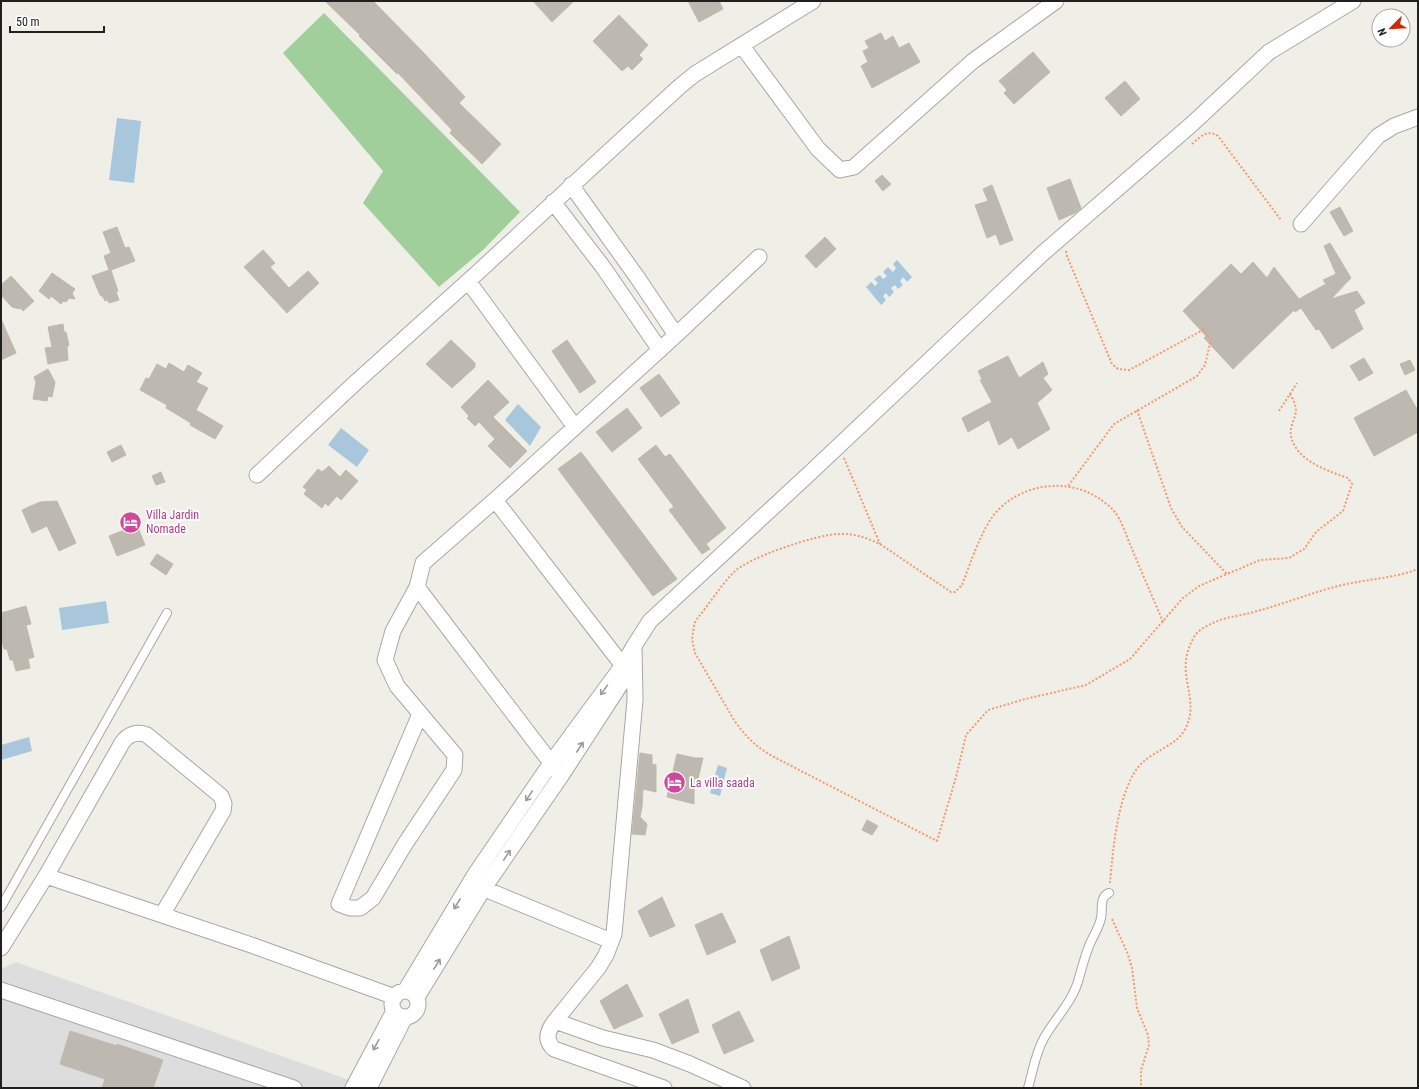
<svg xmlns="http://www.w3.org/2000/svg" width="1419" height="1089" viewBox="0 0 1419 1089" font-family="'Roboto Condensed',sans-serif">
  <rect width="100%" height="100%" fill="#f0efe7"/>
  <!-- residential -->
  <path fill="#dedddd" d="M16 962 372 1088H1V969Z"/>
  <!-- forest -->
  <path fill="#a1cf9c" d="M324 13 520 212 483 250 439 287 363 203 383 171 283 53Z"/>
  <!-- water -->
  <path fill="#a8c7dd" d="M117 118 141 121 134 183 109 180Z
    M897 260 912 277 907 282 903 277 900 281 903 285 898 289 895 285 891 288 894 292 889 297 886 293 883 296 886 300 881 305 866 287 871 282 875 286 878 283 874 279 880 275 883 279 887 276 883 272 888 267 893 272 896 268 893 264Z
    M518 404 541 427 530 446 505 420Z
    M341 428 369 450 357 467 328 445Z
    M106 601 109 623 62 630 59 608Z
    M29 737 32 751 1 760V745Z
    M718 765 727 768 720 796 710 793Z"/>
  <!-- building -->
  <path fill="#bdb8b0" stroke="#c2b9a9" d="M325 1H373L421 50 465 97 459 103 501 144 482 164 450 133 452 130 398 73 397 74 359 36 360 35Z
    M533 1H574L552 22Z
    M688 1H719L723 9 699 22Z
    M619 15 648 45 639 55 643 59 632 70 628 66 622 71 593 41Z
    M881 33 885 41 893 36 899 48 909 43 920 62 872 88 861 66 868 62 863 51 869 48 865 41Z
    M1033 52 1050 72 1014 104 1004 93 1007 90 999 81Z
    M1125 81 1140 99 1121 116 1105 98Z
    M882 175 891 184 883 191 875 181Z
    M1070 179 1081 208 1075 213 1059 220 1047 188Z
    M992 185 1013 240 1000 245 996 234 987 238 975 205 988 201 983 189Z
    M1340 207 1353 231 1344 236 1330 212Z
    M117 227 125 248 129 247 135 261 111 270 118 291 116 292 119 300 109 303 108 300 105 301 103 297 100 295 92 276 109 270 104 256 111 253 103 232Z
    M825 237 836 249 816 268 805 256Z
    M1330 243 1351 278 1331 299 1357 291 1365 303 1354 310 1363 329 1332 349 1319 329 1316 330 1301 308 1295 312 1294 310 1233 369 1204 338 1206 336 1183 311 1231 264 1241 274 1253 262 1267 278 1274 267 1299 299 1326 284 1323 280 1336 274 1324 246Z
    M263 250 275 263 270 267 289 288 308 271 319 283 287 313 244 267Z
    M52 273 75 289 72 293 75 299 69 298 66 302 63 301 61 304 51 296 49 299 39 291Z
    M11 276 34 301 23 311 21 308 20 309 12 307 1 295V285Z
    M1 319 16 353 1 360Z
    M63 324 64 332H66L69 345 67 347 68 360 48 364 45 348 52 347 48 327Z
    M451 340 475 363V367L452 388 426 364Z
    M567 340 596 382 580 393 552 351Z
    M1008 356 1019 378 1043 362 1048 374 1043 378 1052 390 1037 403 1050 429 1018 449 1012 437 999 445 989 420 968 432 962 418 992 402 980 380 982 379 978 371Z
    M1364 358 1373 373 1359 381 1350 366Z
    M1410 360 1415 370 1405 375 1400 364Z
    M169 363 184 372 188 365 202 373 196 382 208 388 196 410 223 426 215 439 190 425 191 423 166 408 167 405 140 390 146 378 149 379 157 364 166 369Z
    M48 369 55 382 52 397 48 396 47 401 33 399 36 382 34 377Z
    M659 374 680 403 661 417 640 388Z
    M488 380 509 402 493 417 527 451 510 468 488 446 495 439 479 422 475 426 467 418 469 416 461 407Z
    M1406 390 1418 411V432L1374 456 1354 418Z
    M627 408 642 428 612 452 596 432Z
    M121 445 126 455 112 462 107 452Z
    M656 445 665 457 670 454 726 528 706 544 710 549 702 554 669 510 674 507 638 459Z
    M581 452 677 579 653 596 558 469Z
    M329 466 340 477 346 470 358 481 341 500 337 496 328 506 325 503 322 508 304 494 307 490 303 487 318 469 322 472Z
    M161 472 165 482 156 485 152 476Z
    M57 501 76 543 59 551 47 526 32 533 22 510 40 502Z
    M137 525 145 545 117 556 109 536Z
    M157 554 173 564 166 575 150 564Z
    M26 606 31 624 26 625 34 657 28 659 30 668 16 671 13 660H10L7 649H4L1 637V613Z
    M640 753 652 755V764L656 765V792L643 789 642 807 640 817 647 824 645 835 632 834Z
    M677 754 695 758H703L698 779 694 778V804L667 797Z
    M867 820 878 826 872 835 862 830Z
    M662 897 675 926 650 937 638 911Z
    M722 913 736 942 707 955 695 925Z
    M789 936 800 968 772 981 760 950Z
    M627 984 643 1016 614 1029 600 1001Z
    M688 999 699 1032 672 1044 659 1014Z
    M739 1011 754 1041 724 1054 712 1025Z
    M70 1031 117 1046V1044L163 1060 153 1088H102L105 1079 60 1064Z"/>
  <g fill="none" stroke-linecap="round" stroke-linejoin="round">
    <defs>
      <path id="lane" d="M1 907 167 613
        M1028 1088C1033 1071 1035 1054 1044 1038 1055 1018 1073 1002 1079 978 1082 967 1085 956 1089 946 1093 936 1099 928 1101 918 1103 909 1099 897 1109 893"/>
      <path id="street" d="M742 46 818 149 840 170 854 167 973 61 1056 1
        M571 185 637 277 676 335
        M553 202 603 267 660 350
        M1301 224 1378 136 1394 126 1418 117
        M468 281 575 427
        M257 475 354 384 476 274 679 87 695 74 813 1
        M495 500 676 335 759 257
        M417 587 423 563 495 500 627 671
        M420 714 339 904 350 908H360L373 898 405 844 454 770 455 755 397 686 385 660 393 631 417 587 561 776
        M46 876 254 946 395 997
        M475 885 611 941
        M1 948 46 876 122 743C128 734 137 731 147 735L221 796 224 804 223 811 162 915
        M1 990 294 1088
        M405 991 474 876 551 763 623 665 634 646
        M392 1004a13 13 0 1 1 26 0a13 13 0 1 1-26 0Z
        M417 997 484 888 561 776 622 682 631 671
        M555 1021C548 1030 544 1040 554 1049L664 1088
        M353 1088 394 1011
        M369 1088 405 1017
        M743 1088 690 1064 653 1050 603 1038 555 1021 598 968 606 955 614 934 635 700 634 646 650 621 810 473 1042 254 1192 124 1269 52 1353 1"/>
    </defs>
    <!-- lane casing -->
    <use href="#lane" stroke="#a7a7a7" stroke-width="10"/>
    <!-- street casing -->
    <use href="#street" stroke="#a7a7a7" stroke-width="17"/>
    <!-- path -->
    <path stroke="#f89870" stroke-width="2" stroke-dasharray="2 2" stroke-linecap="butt" d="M1192 144C1200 137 1207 129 1218 136L1281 220
      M1066 251 1067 256 1112 364 1118 369 1129 370 1203 330 1211 339 1205 365 1197 376 1114 424 1068 486
      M1137 410 1171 508 1182 527 1227 574 1260 560 1289 558 1304 549 1316 532 1343 511 1352 484 1348 478C1328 471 1296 461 1291 436 1289 428 1295 419 1296 411 1296 405 1293 399 1290 394
      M1279 411 1297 383
      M844 458 880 544
      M1163 622C1153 598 1142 573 1132 549 1127 538 1122 520 1114 511 1110 506 1104 502 1100 499 1066 476 1018 484 993 516 980 534 970 564 962 585L955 592H951L880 544C867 538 854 533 839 534 818 534 749 557 734 572 721 585 708 606 696 620L694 626 692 639 695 653 734 720C745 736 757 748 774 757L937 841 956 777 966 735 988 710 1025 699 1086 685 1130 659 1183 598 1199 586 1227 574
      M1110 883C1113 849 1118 785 1143 762 1155 751 1177 744 1184 731 1199 706 1183 685 1186 660 1187 652 1190 644 1194 637 1198 630 1206 626 1213 623 1227 616 1242 616 1257 611 1284 604 1311 593 1338 586 1365 579 1392 579 1418 569
      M1112 919 1127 952 1132 968 1137 1008 1148 1035 1149 1045 1141 1070V1088"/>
    <!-- lane -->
    <use href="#lane" stroke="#fff" stroke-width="8"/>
    <!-- street -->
    <use href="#street" stroke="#fff" stroke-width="15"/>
  </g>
  <!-- one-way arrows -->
  <defs><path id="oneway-shaft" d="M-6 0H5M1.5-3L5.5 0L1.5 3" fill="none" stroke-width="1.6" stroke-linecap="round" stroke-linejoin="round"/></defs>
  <g stroke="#9b9b9b">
    <use href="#oneway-shaft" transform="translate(604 690) rotate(126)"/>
    <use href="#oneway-shaft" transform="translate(580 747) rotate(-57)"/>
    <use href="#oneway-shaft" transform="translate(529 796) rotate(124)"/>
    <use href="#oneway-shaft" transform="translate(507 855) rotate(-56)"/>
    <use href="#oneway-shaft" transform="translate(457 904) rotate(121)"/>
    <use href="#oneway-shaft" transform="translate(437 964) rotate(-58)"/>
    <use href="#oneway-shaft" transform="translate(376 1045) rotate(118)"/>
  </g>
  <!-- icons -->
  <defs>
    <symbol id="hotel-disc" viewBox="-11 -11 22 22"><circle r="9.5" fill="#d1479c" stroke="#fff"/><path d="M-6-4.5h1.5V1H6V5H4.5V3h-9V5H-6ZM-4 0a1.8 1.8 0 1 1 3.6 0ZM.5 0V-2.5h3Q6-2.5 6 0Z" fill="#fff"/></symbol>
  </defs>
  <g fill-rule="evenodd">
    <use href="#hotel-disc" x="118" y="510" width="25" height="25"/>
    <use href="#hotel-disc" x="662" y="770" width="25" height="25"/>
  </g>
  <g text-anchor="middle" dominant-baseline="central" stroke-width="3.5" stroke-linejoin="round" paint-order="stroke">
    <!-- hotel labels -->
    <g font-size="12" fill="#b23c85" stroke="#fff" text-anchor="start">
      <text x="146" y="515">Villa Jardin<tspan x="146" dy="14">Nomade</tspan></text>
      <text x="690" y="783">La villa saada</text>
    </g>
  </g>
  <!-- border -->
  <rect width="1419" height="1089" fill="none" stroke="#202020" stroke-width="4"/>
  <!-- north arrow -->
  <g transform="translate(1391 28) rotate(246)"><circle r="19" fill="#ffffff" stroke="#a6a6a6"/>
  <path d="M0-3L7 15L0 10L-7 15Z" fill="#cd2a03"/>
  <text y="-6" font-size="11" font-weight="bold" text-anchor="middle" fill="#202020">N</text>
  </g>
  <!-- scale -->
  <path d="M10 26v6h94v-6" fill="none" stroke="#202020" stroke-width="2"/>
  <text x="16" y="26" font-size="12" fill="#202020" stroke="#ffffff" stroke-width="3" paint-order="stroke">50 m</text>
</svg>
